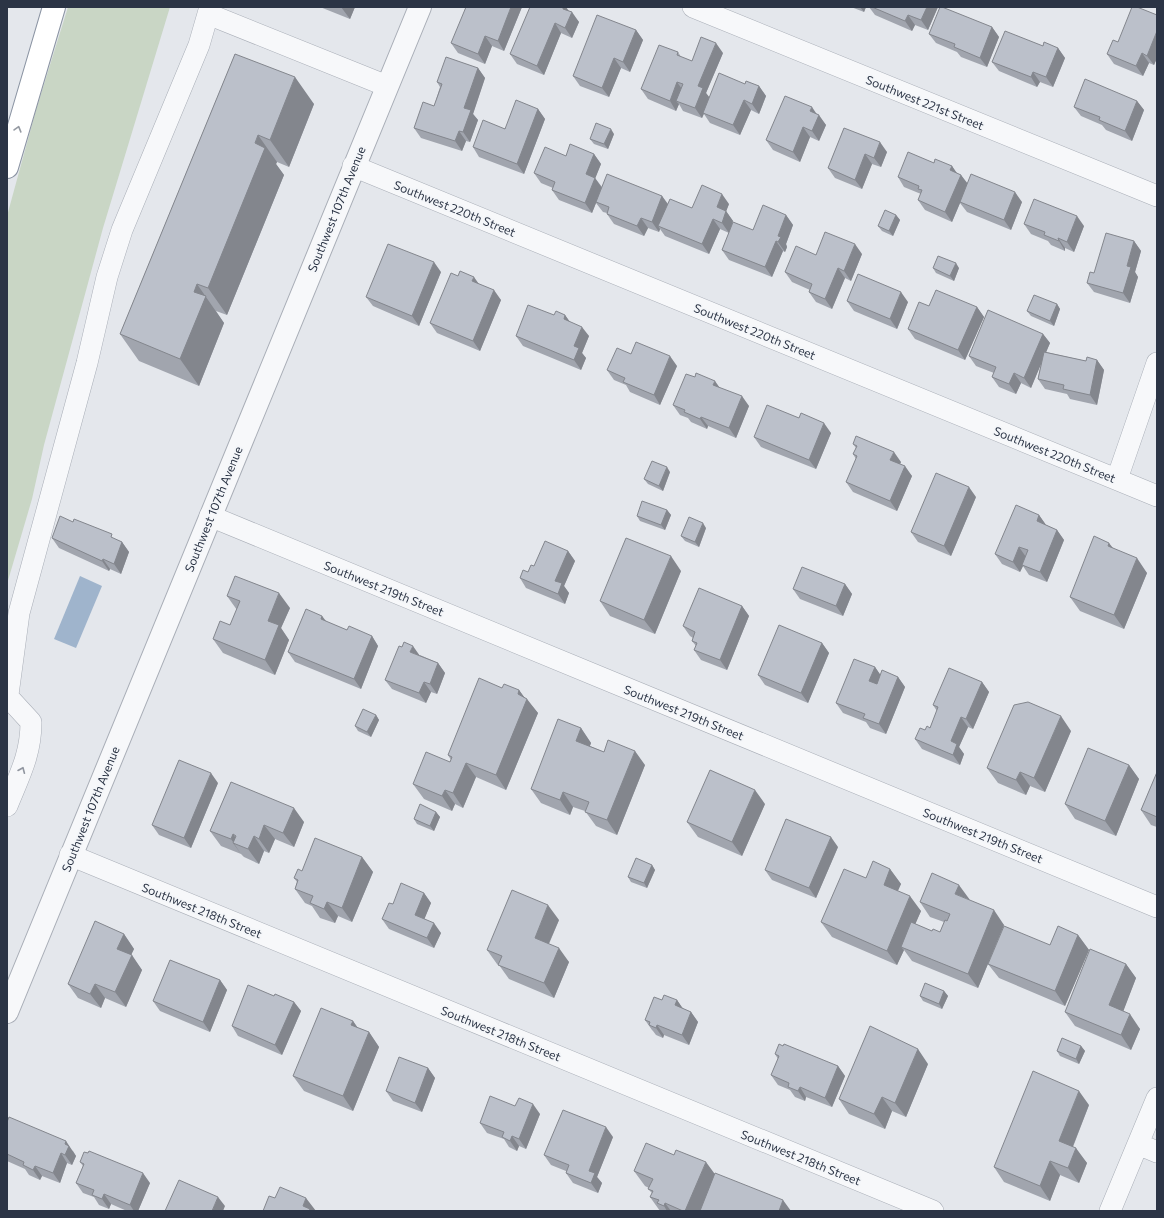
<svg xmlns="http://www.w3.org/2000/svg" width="1164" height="1218" viewBox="0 0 1164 1218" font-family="Commissioner,sans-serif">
  <rect width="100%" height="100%" fill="#e4e7ec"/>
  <!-- green -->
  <path fill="#c9d6c5" d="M68 7H170L103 228 44 445 32 499 7 584V216L36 110Z"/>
  <!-- water -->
  <path fill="#9fb4cc" d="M80 576 102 586 76 648 54 639Z"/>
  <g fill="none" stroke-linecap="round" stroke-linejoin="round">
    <defs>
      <path id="minor" d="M693 7 1157 196
        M208 14 387 86
        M353 166 1157 496
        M1117 479 1157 363
        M210 516 1157 907
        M7 702 19 613 87 363 107 277 122 230 199 45 210 7
        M7 806C19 776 31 755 31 722L8 697
        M70 855 933 1211
        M1138 1144 1157 1152
        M1110 1211 1157 1098"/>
      <path id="tertiary" d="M7 1012 420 7"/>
      <path id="motorway" d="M7 167 54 7"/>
    </defs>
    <!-- minor casing -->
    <use href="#minor" stroke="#a9aeb7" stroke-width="22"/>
    <!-- tertiary casing -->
    <use href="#tertiary" stroke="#a9aeb7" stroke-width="24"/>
    <!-- motorway casing -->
    <use href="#motorway" stroke="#8b94a3" stroke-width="24"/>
    <!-- minor -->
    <use href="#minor" stroke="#f7f8fa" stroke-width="21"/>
    <!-- tertiary -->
    <use href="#tertiary" stroke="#f7f8fa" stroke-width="22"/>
    <!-- motorway -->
    <use href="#motorway" stroke="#fff" stroke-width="22"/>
  </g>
  <!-- wall -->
  <path fill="#a1a5ae" d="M320 7H355L350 19Z
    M522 7 504 51 492 46 485 64 458 53 451 43Z
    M851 7H866L864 12Z
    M869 7H938L928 30 915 25 912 31 875 15Z
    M569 11 579 22 572 38 561 33 544 75 517 64 510 54Z
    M1157 15V58L1154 65 1149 63 1143 76 1114 64 1107 54 1118 42Z
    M992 27 999 37 987 67 961 57 957 52 936 43 929 34Z
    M636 30 643 40 630 72 621 68 609 97 580 86 573 76Z
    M1043 46 1058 48 1065 58 1053 87 1040 82 1037 87 999 71 992 62Z
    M678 52 681 57 692 61 723 53 706 93 709 98 745 84 759 86 766 96 759 114 751 110 740 135 710 123 704 114 702 118 683 111 679 104 676 111 648 99 641 89Z
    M235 54 314 104 289 167 277 162 276 164 284 175 227 315 216 311 224 323 199 386 139 361 120 334Z
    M478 68 485 78 473 114 478 120 470 142 466 141 462 151 421 138 414 128 434 106 440 87 437 82Z
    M1137 101 1144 110 1132 141 1106 130 1102 125 1081 116 1074 107Z
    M538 109 545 119 524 174 479 157 473 147Z
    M817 114 826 125 819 141 810 137 800 162 773 150 766 140Z
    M844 128 887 152 881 167 872 164 862 189 835 178 828 168Z
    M614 134 608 149 594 144 590 139Z
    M594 154 601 164 595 178 602 187 662 196 668 204 692 208 729 204 726 211 733 221 732 224 753 230 786 215 793 225 786 244 787 247 785 252 783 251 772 277 729 260 722 250 729 233 720 229 709 254 665 236 660 229 659 232 648 228 644 236 614 224 607 214V213L603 212 596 203 592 213 559 200 552 190 553 188 541 183 534 173 566 156Z
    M934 163 952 166 956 173 961 175 967 184 1022 202 1011 230 967 212 960 203 952 222 925 210 918 200 921 194 904 187 898 177Z
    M896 215 900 220 893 236 882 231 878 226Z
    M1024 224 1084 226 1074 252 1065 248V251L1051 245 1048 241 1031 234Z
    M1134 241 1141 251 1135 272 1138 277 1130 303 1094 292 1087 283 1094 273Z
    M862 254 851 281 845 278 832 309 816 302 809 292 810 290 792 282 785 272 816 255Z
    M933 268H959L954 281 936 273Z
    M441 272 419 326 373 306 366 297Z
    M479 284 501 300 480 351 437 333 430 323Z
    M847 301 908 302 897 329 854 311Z
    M1057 304 1060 309 1054 326 1031 316 1027 311Z
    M929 306 977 307 984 317 965 360 915 339 908 329Z
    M554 315H565L570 322 589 336 582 353 586 358 581 370 523 346 516 336Z
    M1043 334 1050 343 1046 352 1086 361 1097 360 1104 370 1097 405 1070 399 1067 394 1045 389 1038 379 1041 363 1031 388 1021 383 1016 394 999 387 992 377 994 373 976 366 969 356Z
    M631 354 677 366 660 405 630 392 626 385 614 380 607 370Z
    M719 387 749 406 736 438 708 426 707 429 691 422 688 418 680 415 673 405Z
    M799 418 831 433 816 469 761 447 754 437Z
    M853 444 901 462 900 464 912 476 897 511 853 492 846 482 856 459 853 454 856 448Z
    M670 472 663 491 648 484 644 479Z
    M976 497 951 556 918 542 911 532Z
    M667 510 671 515 665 530 640 521 637 516Z
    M1039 515 1046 525 1057 530 1064 540 1047 582 1029 575 1023 566 1020 572 1002 564 995 554Z
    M706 528 699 547 685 541 681 536Z
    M52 538 115 539 122 542 129 552 121 574 110 569 109 571 59 548Z
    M1114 549 1147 573 1124 629 1080 611 1070 597Z
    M568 551 575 561 564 586 569 593 565 604 526 588 520 578 528 572 534 566Z
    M681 571 655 634 610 616 600 601Z
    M845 584 852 594 843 616 800 599 793 589Z
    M227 596 290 608 281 628 289 640 275 675 223 653 213 639 230 625 237 610Z
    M742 606 749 616 727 670 701 660 694 650 696 646 692 641 693 638 690 636 683 626Z
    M322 616 327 622 347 630 372 636 378 646 361 689 295 662 288 652Z
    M822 643 829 653 808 703 765 685 758 675Z
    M420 655 438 663 445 673 437 694 431 692 426 703 392 689 385 680Z
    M875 667 880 675 898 677 905 687 886 734 870 728 866 722 843 713 836 703Z
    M982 682 989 692 973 729 968 727 959 747 964 754 960 765 922 749 915 739 925 730 930 728 937 711 933 705Z
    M502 688 519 690 524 697 538 713 506 790 476 777 463 808 455 804 452 811 424 799 413 784 450 762 451 760 448 755Z
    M376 715 379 720 371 737 358 731 355 726Z
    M581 728 591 743 590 746 604 752 645 765 617 835 596 826 585 811 573 807 570 815 541 803 531 789Z
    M1071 731 1045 792 1030 786 1026 795 998 783 987 768Z
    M1129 765 1139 779 1116 836 1075 819 1065 804Z
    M1157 772V827L1151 825 1141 810Z
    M231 782 304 822 294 847 275 839 269 853 264 851 259 864 244 857 241 854 221 846 210 831Z
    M218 783 191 848 159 835 152 825Z
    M765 804 742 856 698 837 687 822Z
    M436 812 440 817 434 831 417 824 414 819Z
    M838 847 816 898 772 880 765 870Z
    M362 857 373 872 352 922 338 916 335 923 320 918 312 906 305 903 295 889 297 882 294 878 302 871Z
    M652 865 655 870 647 888 631 882 628 877Z
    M890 869 901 884 897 891 921 911 915 924 932 931 940 932 944 922 930 917 920 902 969 900 1004 925 978 988 912 961 904 950 897 965 832 937 821 922 866 878Z
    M424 893 431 903 424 919 441 933 434 948 389 929 382 919 393 904Z
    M559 920 549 944 569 962 554 998 509 979 499 965 497 964 487 950Z
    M124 934 134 949 131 955 142 970 126 1007 105 998 101 1008 78 998 68 984Z
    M1078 935 1089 950 1065 1006 999 978 988 964 1050 945Z
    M1126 964 1136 978 1123 1011 1140 1029 1131 1050 1075 1026 1065 1012Z
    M220 980 227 990 210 1032 160 1011 153 1001Z
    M944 991 948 996 942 1009 923 1001 920 996Z
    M274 996 294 1002 301 1011 282 1055 238 1036 232 1026Z
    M662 1000H677L682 1008 691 1012 698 1022 689 1045 664 1035 663 1038 656 1035 653 1031 652 1030 645 1020Z
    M353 1021 358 1028 369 1032 379 1047 353 1111 304 1091 293 1076Z
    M1081 1046 1085 1051 1079 1064 1060 1056 1057 1051Z
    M775 1054 838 1066 845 1076 832 1107 806 1097 805 1101 795 1097 790 1090 778 1085 771 1075 778 1059Z
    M928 1064 906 1117 892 1111 885 1129 849 1114 839 1099Z
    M428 1068 435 1078 422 1112 393 1101 386 1091Z
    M1089 1105 1073 1147 1087 1163 1079 1183 1060 1175 1050 1201 1004 1182 994 1167Z
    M515 1106 540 1114 526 1149 519 1146 517 1151 509 1147 504 1139 487 1133 480 1123Z
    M7 1122 73 1151 76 1156 72 1165 67 1163 60 1183 42 1176 40 1180 29 1175 25 1169 7 1161Z
    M613 1137 597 1177 602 1183 598 1193 573 1183 566 1173V1171L551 1165 544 1155Z
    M80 1162 150 1183 138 1211H127L111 1204 109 1209 99 1205 94 1197 83 1193 76 1183 83 1166Z
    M634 1171 714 1174 791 1211H660L650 1197 652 1193 648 1189 649 1188 645 1186Z"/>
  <!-- shaded-wall -->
  <path fill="#83868d" d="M341 7H355L350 19Z
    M511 7H522L504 51 498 41Z
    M563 7H566L571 14 572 12 579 22 572 38 565 28 563 9Z
    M860 7H866L864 12Z
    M927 7H938L928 30 921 20Z
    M908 15 915 25 912 31 905 21Z
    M555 23 561 33 544 75 537 66Z
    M992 27 999 37 987 67 980 58Z
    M636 30 643 40 630 72 623 62Z
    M1157 31V58L1154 65 1147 56Z
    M485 36 492 46 485 64 478 54Z
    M716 43 723 53 706 93 710 98 702 118 695 108 698 86Z
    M1058 48 1065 58 1053 87 1046 77Z
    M1142 53 1149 63 1143 76 1136 66Z
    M614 58 621 68 609 97 602 88Z
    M478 68 485 78 473 114 478 120 470 142 463 132 464 108Z
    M1033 72 1040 82 1037 87 1031 77Z
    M295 77 314 104 289 167 270 140Z
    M677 82 684 92 676 101 679 104 676 111 670 101Z
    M759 86 766 96 759 114 752 104Z
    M744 100 751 110 740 135 733 125Z
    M1137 101 1144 110 1132 141 1125 131Z
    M812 107 818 116 819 115 826 125 819 141 812 131 810 111Z
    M538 109 545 119 524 174 517 164Z
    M803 127 810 137 800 162 793 152Z
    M611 129 614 134 608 149 604 144Z
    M459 131 466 141 462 151 455 141Z
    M258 135 277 162 276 164 284 175 227 315 208 288Z
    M880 142 887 152 881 167 874 158Z
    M594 154 601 164 593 184 586 174Z
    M865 154 872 164 862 189 855 180Z
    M952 166 959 176 950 170Z
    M961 175 968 184 952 222 945 212Z
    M595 178 602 188 592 213 585 203Z
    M1015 192 1022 202 1011 230 1004 220Z
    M722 194 729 204 724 217 717 207Z
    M662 196 669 206 658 226 660 229 659 232 652 222Z
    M726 211 733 221 729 233 722 223Z
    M786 215 793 225 786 244 787 247 785 252 778 242V236Z
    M896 215 900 220 893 236 889 231Z
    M1077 216 1084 226 1074 252 1067 242Z
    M641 218 648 228 644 236 637 226Z
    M713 219 720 229 709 254 702 244Z
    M1058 238 1065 248V251L1059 241Z
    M776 241 783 251 772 277 765 267Z
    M1134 241 1141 251 1135 272 1138 277 1130 303 1123 293 1127 266Z
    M855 244 862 254 851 281 844 271Z
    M434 262 441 272 419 326 412 316Z
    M956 263 959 268 954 281 950 276Z
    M838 268 845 278 832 309 825 299Z
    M474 277 481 287 472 281Z
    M197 284 224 323 199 386 180 359 194 292Z
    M494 290 501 300 480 351 473 341Z
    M901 292 908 302 897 329 890 319Z
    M1057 304 1060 309 1054 326 1050 321Z
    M977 307 984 317 965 360 958 350Z
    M565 315 572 325 564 319Z
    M582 327 589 336 582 353 586 358 581 370 574 360V346Z
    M1043 334 1050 343 1031 388 1024 378Z
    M670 356 677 366 660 405 654 395Z
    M1097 360 1104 370 1097 405 1090 395Z
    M1014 373 1021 383 1016 394 1009 384Z
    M715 381 722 391 713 385Z
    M742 396 749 406 736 438 729 428Z
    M701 417 708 426 707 429 700 419Z
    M824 423 831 433 816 469 809 460Z
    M894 452 901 462 897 470 890 460Z
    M905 466 912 476 897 511 890 501Z
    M667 467 670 472 663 491 659 486Z
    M969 487 976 497 951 556 944 546Z
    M667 510 671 515 665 530 661 525Z
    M1039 515 1046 525 1037 521Z
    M703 523 706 528 699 547 695 542Z
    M1057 530 1064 540 1047 582 1040 572Z
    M122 542 129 552 121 574 114 564Z
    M1109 543 1120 557 1108 546Z
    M1019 547 1026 557 1022 565 1023 566 1020 572 1013 562Z
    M568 551 575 561 564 586 569 593 565 604 558 594 555 581Z
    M671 556 681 571 655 634 644 620Z
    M1137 558 1147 573 1124 629 1114 615Z
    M103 559 110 569 109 571 102 561Z
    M845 584 852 594 843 616 836 606Z
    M279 593 290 608 281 628 289 640 275 675 265 660 268 621Z
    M742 606 749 616 727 670 720 660Z
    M322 616 329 626 321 619Z
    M372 636 378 646 361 689 354 679Z
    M822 643 829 653 808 703 801 693Z
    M413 646 420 656 410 652Z
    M438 663 445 673 437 694 430 684Z
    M875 667 882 677 876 691 869 681Z
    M898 677 905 687 886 734 879 724Z
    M424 682 431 692 426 703 419 693Z
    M982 682 989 692 973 729 966 719Z
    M519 690 527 701V699L538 713 506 790 496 775Z
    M376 715 379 720 371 737 367 732Z
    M1061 716 1071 731 1045 792 1034 778Z
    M961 717 968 727 959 747 964 754 960 765 953 755 951 741Z
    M581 728 591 743 586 755 576 741Z
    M635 751 645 765 617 835 607 820Z
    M466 763 476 777 463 808 453 793Z
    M1129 765 1139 779 1116 836 1105 821Z
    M1020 772 1030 786 1026 795 1016 780Z
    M211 773 218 783 191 848 184 838Z
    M445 790 455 804 452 811 442 796Z
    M755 790 765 804 742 856 732 842Z
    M563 792 573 807 570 815 560 800Z
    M294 808 304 822 294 847 283 833Z
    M436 812 440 817 434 831 430 826Z
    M264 825 275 839 269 853 259 839Z
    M233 834 241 846 233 843 241 854 231 839Z
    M254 836 264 851 259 864 248 849Z
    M831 837 838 847 816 898 809 888Z
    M362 857 373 872 352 922 342 908Z
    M652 865 655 870 647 888 644 883Z
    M890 869 901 884 894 900 884 885Z
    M959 885 970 900 955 894Z
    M424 893 431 903 422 925 415 915Z
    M910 896 921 911 905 948 901 947 904 950 897 965 887 951Z
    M327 902 338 916 335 923 324 909Z
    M548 905 559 920 545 952 535 938Z
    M994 910 1004 925 978 988 968 974Z
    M434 923 441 933 434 948 427 938Z
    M124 934 134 949 127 963 117 949Z
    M1078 935 1089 950 1065 1006 1055 991Z
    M559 948 569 962 554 998 544 983Z
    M132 955 142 970 126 1007 115 992Z
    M1126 964 1136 978 1120 1020 1109 1005Z
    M220 980 227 990 210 1032 203 1022Z
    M95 984 105 998 101 1008 90 994Z
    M944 991 948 996 942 1009 939 1004Z
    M677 1000 684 1010 675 1005Z
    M294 1002 301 1011 282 1055 275 1045Z
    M691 1012 698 1022 689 1045 682 1035Z
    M1130 1014 1140 1029 1131 1050 1121 1035Z
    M353 1021 363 1036 351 1025Z
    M657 1025 664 1035 663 1038 656 1028Z
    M369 1032 379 1047 353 1111 343 1096Z
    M1081 1046 1085 1051 1079 1064 1076 1059Z
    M918 1049 928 1064 906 1117 895 1103Z
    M838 1066 845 1076 832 1107 825 1098Z
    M428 1068 435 1078 422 1112 415 1103Z
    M800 1087 806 1097 805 1101 798 1091Z
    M1079 1091 1089 1105 1069 1156 1059 1141Z
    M882 1097 892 1111 885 1129 874 1114Z
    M533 1104 540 1114 526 1149 519 1139Z
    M606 1127 613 1137 597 1177 602 1183 598 1193 591 1183 589 1171Z
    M512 1136 519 1146 517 1151 510 1141Z
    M66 1141 76 1156 72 1165 65 1155V1144Z
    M1076 1148 1087 1163 1079 1183 1068 1168Z
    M61 1153 67 1163 60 1183 53 1173Z
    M1050 1161 1060 1175 1050 1201 1040 1186Z
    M706 1162 717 1177 702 1211H685Z
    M35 1166 42 1176 40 1180 33 1170Z
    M143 1173 150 1183 138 1211H134L130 1205Z
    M104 1194 111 1204 109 1209 102 1199Z
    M218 1197 225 1206 223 1211H212Z
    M306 1198 316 1211H307L303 1206Z
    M783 1200 791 1211H779Z
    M665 1203 671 1211H667L664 1206Z"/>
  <!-- building -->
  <path fill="#bbc0ca" stroke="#83868d" d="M466 7H511L498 41 485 36 478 54 451 43Z
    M530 7H563V9L572 12 565 28 555 23 537 66 510 54Z
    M872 7H927L921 20 908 15 905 21Z
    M940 7H942L992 27 980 58 954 47 955 44 929 34Z
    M1132 7H1137L1157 15V31L1147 56 1142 53 1136 66 1107 54 1113 40 1118 42Z
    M597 15 636 30 623 62 614 58 602 88 573 76Z
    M1005 31 1043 46 1044 42 1058 48 1046 77 1033 72 1031 77 992 62Z
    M701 37 716 43 698 86 703 88 695 108 676 101 683 84 677 82 670 101 641 89 659 45 678 52 677 55 692 61Z
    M235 54 295 77 270 140 258 135 255 143 265 148 208 288 197 284 194 292 206 296 180 359 120 334Z
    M446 57 478 68 464 108 471 110 463 132 459 131 455 141 414 128 423 102 434 106 442 84 437 82Z
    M719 73 745 84 746 81 759 86 752 104 744 100 733 125 703 113Z
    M1085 79 1137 101 1125 131 1099 120 1100 117 1074 107Z
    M785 96 812 107 810 111 819 115 812 131 803 127 793 152 766 140Z
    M516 100 538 109 517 164 473 147 483 120 505 129Z
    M596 123 611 129 604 144 590 139Z
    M844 128 880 142 874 158 865 154 855 180 828 168Z
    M570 144 594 154 586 174 595 178 585 203 552 190 555 182 534 173 545 147 566 156Z
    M908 152 934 163 935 159 952 166 950 170 961 175 945 212 918 200 922 190 918 189 919 186 898 177Z
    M607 174 662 196 652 222 641 218 637 226 607 214 609 207 596 202Z
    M971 174 1015 192 1004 220 960 202Z
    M702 185 722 194 717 207 726 211 722 223 713 219 702 244 658 226 670 199 692 208Z
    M1034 199 1077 216 1067 242 1058 238 1059 241 1044 235 1045 232 1024 224Z
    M763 205 786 215 778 236 781 237 778 242 776 241 765 267 722 250 733 222 753 230Z
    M885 210 896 215 889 231 878 226Z
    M825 232 855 244 844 271 838 268 825 299 809 292 812 284 785 272 796 246 816 255Z
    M1106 233 1134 241 1127 266 1131 267 1123 293 1087 283 1090 272 1094 273Z
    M388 244 434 262 412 316 366 297Z
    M938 256 956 263 950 276 933 268Z
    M460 271 474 277 472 281 494 290 473 341 430 323 451 273 458 276Z
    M858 274 901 292 890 319 847 301Z
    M936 290 977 307 958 350 908 329 919 302 929 306Z
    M1034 295 1057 304 1050 321 1027 311Z
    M528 305 554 315 556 311 565 315 564 319 582 327 574 346 579 348 574 360 516 336Z
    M988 310 1043 334 1024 378 1014 373 1009 384 992 377 996 367 969 356Z
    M636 342 670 356 654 395 623 382 625 378 607 370 617 348 631 354Z
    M1044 352 1086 361 1087 357 1097 360 1090 395 1063 389 1064 385 1038 379Z
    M696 373 715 381 713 385 742 396 729 428 701 417 700 419 684 412 685 410 673 405 686 374 695 377Z
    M767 405 799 418 801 413 824 423 809 460 754 437Z
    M856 436 894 452 890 460 905 466 890 501 846 482 857 456 853 454 857 446 853 444Z
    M652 461 667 467 659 486 644 479Z
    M936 473 969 487 944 546 911 532Z
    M642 501 667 510 661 525 637 516Z
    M1016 505 1039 515 1037 521 1057 530 1040 572 1022 565 1028 550 1019 547 1013 562 995 554Z
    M60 516 73 522 74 519 112 534 111 537 122 542 114 564 103 559 102 561 52 538Z
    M689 517 703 523 695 542 681 536Z
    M1094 536 1109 543 1108 546 1137 558 1114 615 1070 597Z
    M626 538 671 556 644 620 600 601Z
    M545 541 568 551 555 581 562 583 558 594 520 578 523 570 528 572 531 565 534 566Z
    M802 567 845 584 836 606 793 589Z
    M235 576 279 593 268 621 279 625 265 660 213 639 220 621 230 625 240 601 227 596Z
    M699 588 742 606 720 660 694 650 697 643 692 641 695 632 683 626Z
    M306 609 322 616 321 619 347 630 349 626 372 636 354 679 288 652Z
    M779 625 822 643 801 693 758 675Z
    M404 642 413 646 410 652 438 663 430 684 424 682 419 693 385 680 399 646 402 647Z
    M854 659 875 667 869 681 877 684 882 670 898 677 879 724 863 718 865 714 836 703Z
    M949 668 982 682 966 719 961 717 951 741 957 744 953 755 915 739 920 728 925 730 927 726 930 728 938 707 933 705Z
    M479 678 502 688 504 684 519 690 518 694 527 699 496 775 466 763 453 793 445 790 442 796 413 784 426 752 450 762 452 757 448 755Z
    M1028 702 1061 716 1034 778 1020 772 1016 780 987 768 1014 705Z
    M363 709 376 715 367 732 355 726Z
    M558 719 581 728 576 741 604 752 608 740 635 751 607 820 585 812 589 802 563 792 560 800 531 789Z
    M1088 748 1129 765 1105 821 1065 804Z
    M179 760 211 773 184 838 152 825Z
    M710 770 755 790 732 842 687 822Z
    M1157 772V817L1141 810Z
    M231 782 294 808 283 833 264 825 259 839 254 836 248 849 233 843 236 836 233 834 231 839 210 831Z
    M420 804 436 812 430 826 414 819Z
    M786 819 831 837 809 888 765 870Z
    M315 838 362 857 342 908 327 902 324 909 310 903 313 896 295 889 298 880 294 878 298 869 302 871Z
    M636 858 652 865 644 883 628 877Z
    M873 861 890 869 884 885 910 896 887 951 821 922 844 869 866 878Z
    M932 873 959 885 955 894 994 910 968 974 901 947 911 922 932 931 933 929 940 932 945 920 947 921 950 914 920 902Z
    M401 883 424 893 415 915 434 923 427 938 382 919 389 903 393 904Z
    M512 890 548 905 535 938 559 948 544 983 498 965 502 956 487 950Z
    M95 921 124 934 117 949 132 955 115 992 95 984 90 994 68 984Z
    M1004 926 1050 945 1058 926 1078 935 1055 991 988 964Z
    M1090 949 1126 964 1109 1005 1130 1014 1121 1035 1065 1012Z
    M170 960 220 980 203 1022 153 1001Z
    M925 983 944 991 939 1004 920 996Z
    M248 985 274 996 275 994 294 1002 275 1045 232 1026Z
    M664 995 677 1000 675 1005 691 1012 682 1035 657 1025 656 1028 649 1025 650 1022 645 1020 654 997 662 1000Z
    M321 1008 353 1021 351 1025 369 1032 343 1096 293 1076Z
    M870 1026 918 1049 895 1103 882 1097 874 1114 839 1099Z
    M1062 1038 1081 1046 1076 1059 1057 1051Z
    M779 1044 783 1046 784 1044 838 1066 825 1098 800 1087 798 1091 788 1087 789 1083 771 1075 779 1056 775 1054Z
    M399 1057 428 1068 415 1103 386 1091Z
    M1033 1071 1079 1091 1059 1141 1076 1148 1068 1168 1050 1161 1040 1186 994 1167Z
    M490 1096 515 1106 519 1098 533 1104 519 1139 512 1136 510 1141 502 1137 504 1132 480 1123Z
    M563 1110 606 1127 589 1171 595 1173 591 1183 566 1173 569 1165 544 1155Z
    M9 1117 66 1141 65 1144 69 1146 65 1155 61 1153 53 1173 35 1166 33 1170 23 1165 24 1162 7 1154V1122Z
    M646 1143 674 1155 676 1150 706 1162 685 1211H683L665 1203 664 1206 657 1203 659 1200 650 1197 653 1191 648 1189 653 1179 634 1171Z
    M89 1151 143 1173 130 1205 104 1194 102 1199 92 1195 94 1190 76 1183 84 1164 80 1162 84 1152 88 1153Z
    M715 1173 783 1200 779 1211H700Z
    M179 1180 218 1197 212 1211H165Z
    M280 1187 306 1198 303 1206 310 1209 309 1211H263L269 1196 275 1198Z"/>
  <!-- one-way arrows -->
  <defs><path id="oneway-chevron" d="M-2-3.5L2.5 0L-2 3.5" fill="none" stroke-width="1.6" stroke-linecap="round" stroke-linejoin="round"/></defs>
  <use stroke="#959aa2" href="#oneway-chevron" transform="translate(18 129) rotate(-74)"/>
  <use stroke="#9196a0" href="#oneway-chevron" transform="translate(22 770) rotate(-67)"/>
  <g text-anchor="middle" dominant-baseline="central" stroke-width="3.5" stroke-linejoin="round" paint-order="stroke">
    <!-- street labels -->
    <g font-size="12" fill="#2b3445" stroke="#f4f6f9">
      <text transform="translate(925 102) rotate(22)">Southwest 221st Street</text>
      <text transform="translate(455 208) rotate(22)">Southwest 220th Street</text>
      <text transform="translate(336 209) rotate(-68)">Southwest 107th Avenue</text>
      <text transform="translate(755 331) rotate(22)">Southwest 220th Street</text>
      <text transform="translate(1055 454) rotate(22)">Southwest 220th Street</text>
      <text transform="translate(213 509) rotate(-68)">Southwest 107th Avenue</text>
      <text transform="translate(384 588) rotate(22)">Southwest 219th Street</text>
      <text transform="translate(684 712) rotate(22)">Southwest 219th Street</text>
      <text transform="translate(90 809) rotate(-68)">Southwest 107th Avenue</text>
      <text transform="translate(983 835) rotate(22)">Southwest 219th Street</text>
      <text transform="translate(202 910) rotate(22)">Southwest 218th Street</text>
      <text transform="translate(501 1033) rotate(22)">Southwest 218th Street</text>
      <text transform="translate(801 1157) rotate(22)">Southwest 218th Street</text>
    </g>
  </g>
  <!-- border -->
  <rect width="1164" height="1218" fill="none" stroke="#2b3445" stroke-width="16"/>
</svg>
